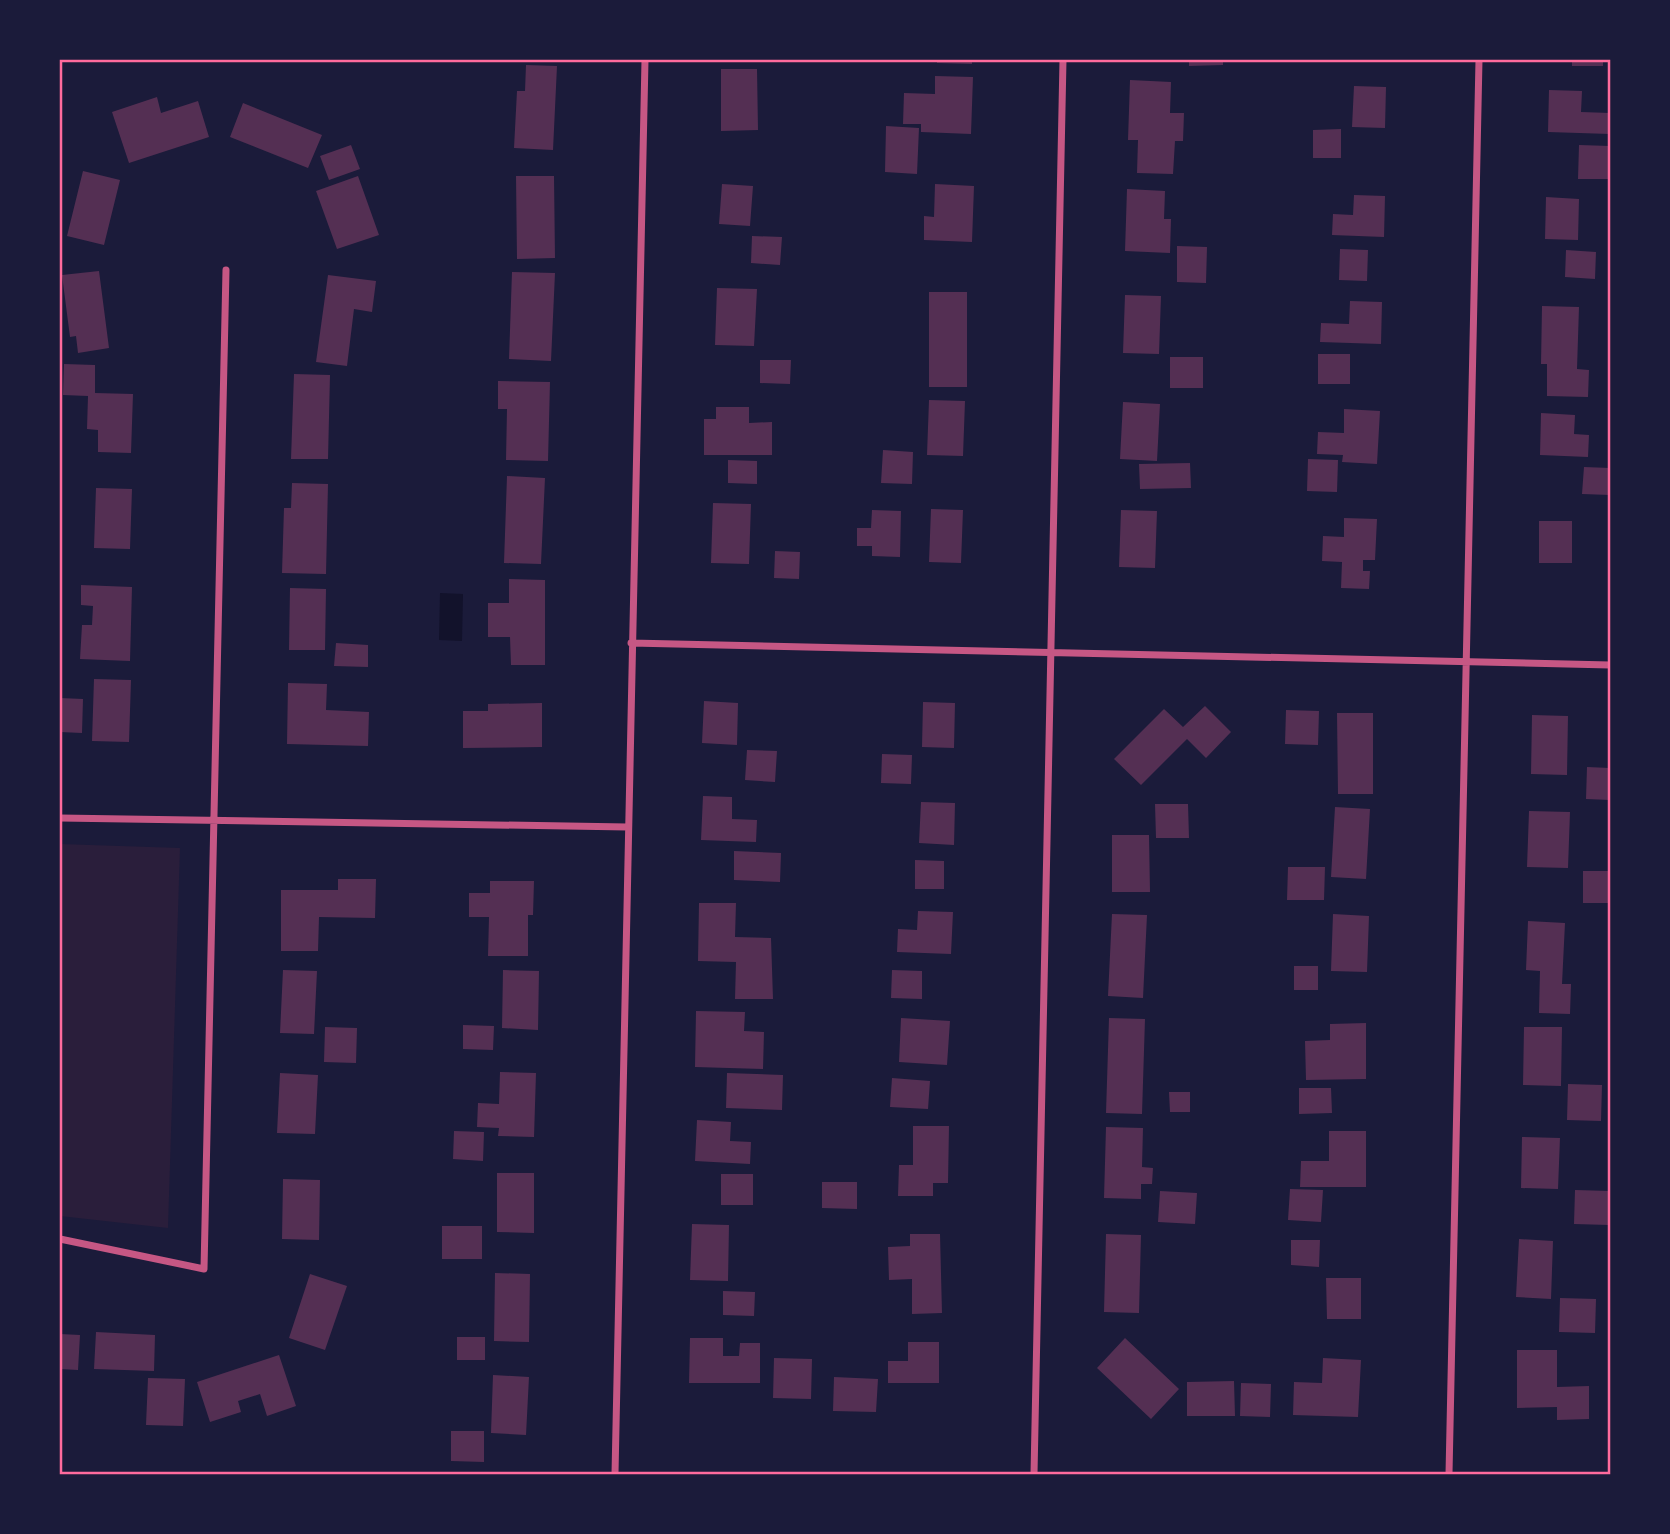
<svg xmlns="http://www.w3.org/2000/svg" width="1670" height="1534" viewBox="0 0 1670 1534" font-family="'Times New Roman',serif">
  <rect width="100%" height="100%" fill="#1b1b3a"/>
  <!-- green -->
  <path fill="#2a1e3b" d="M60 844 180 848 168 1228 60 1216Z"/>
  <!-- water -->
  <path fill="#12122b" d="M440 593 463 594 462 641 439 640Z"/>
  <!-- building -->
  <path fill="#542f53" d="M937 60H972V64L937 63Z
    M1189 60H1223V65L1189 66Z
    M1572 60H1603V66H1572Z
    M526 65 557 66 553 150 514 148 517 91H525Z
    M721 69H757L758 130 721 131Z
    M935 76 973 77 971 134 921 132V124H903L904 93 935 94Z
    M1130 80 1171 82 1170 113H1184L1183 141H1175L1173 174 1137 173 1138 140H1128Z
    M1354 86 1386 87 1385 128 1352 127Z
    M1549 90 1582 91 1581 112 1610 113V134L1548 132Z
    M157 97 161 113 198 101 209 137 129 163 112 112Z
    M243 103 322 135 308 168 230 137Z
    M886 126 919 128 917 174 885 172Z
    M1341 129V158H1313V130Z
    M351 145 360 169 329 180 320 156Z
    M1579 145 1610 146V179H1578Z
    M83 171 120 180 104 245 67 236Z
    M358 176 379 235 337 249 316 191Z
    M516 176H554L555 258 517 259Z
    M722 184 753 186 750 226 719 224Z
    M935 184 974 186 972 242 924 240V216L934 217Z
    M1127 189 1165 191 1164 219H1171L1170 253 1125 251Z
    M1354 195 1385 196 1384 237 1332 235 1333 214 1353 215Z
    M1546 197 1579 199 1578 240 1545 239Z
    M752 236 782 237 780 265 751 263Z
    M1177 246 1207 247 1206 283 1177 282Z
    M1340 249 1368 250 1367 281 1339 280Z
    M1566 250 1596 252 1595 279 1565 277Z
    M99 271 109 348 78 353 76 336 70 337 62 275Z
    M512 272 555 273 551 361 509 359Z
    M328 275 376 281 372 312 354 309 347 366 316 362Z
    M717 288 757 289 754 346 715 345Z
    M929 292H967V387H929Z
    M1125 295 1161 296 1159 354 1123 353Z
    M1350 301 1382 302 1381 344 1320 342 1321 323 1349 324Z
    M1542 306 1579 307 1577 369 1589 370 1588 397 1547 396V364H1541Z
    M1318 354H1350V384H1318Z
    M1170 357H1203V388H1170Z
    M760 360H791L790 384 760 383Z
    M64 364 95 365V393L133 394 131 453 98 452V430L87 429 88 396 63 395Z
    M294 374 330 375 328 459H291Z
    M498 381 550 382 548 461 506 460 507 409H498Z
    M929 400 965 401 963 456 927 455Z
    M1123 402 1160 404 1157 461 1120 459Z
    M716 407H749V423L772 422V455H704V419H716Z
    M1344 409 1380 411 1377 464 1342 462 1343 455 1317 454 1318 432 1344 433Z
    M1541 413 1575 415 1574 434 1589 435 1588 457 1540 455Z
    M883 450 913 452 912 484 881 483Z
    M1308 459 1338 460 1337 492 1307 491Z
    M728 460 757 461V484L728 483Z
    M1190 463 1191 488 1140 489 1139 464Z
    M1584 467 1610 468V495L1582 494Z
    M507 476 545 478 541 564 504 563Z
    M292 483 328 484 326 574 282 573 284 508H291Z
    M96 488 132 489 130 549 94 548Z
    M713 503 751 504 749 564 711 563Z
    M931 509 963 510 961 563 929 562Z
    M872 510 901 511 900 557 872 556V546H857V528H871Z
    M1121 510 1157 511 1155 568 1119 567Z
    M1344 518 1377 519 1375 560H1363V571H1370L1369 589 1341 588 1342 562 1322 561 1323 536 1344 537Z
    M1539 521H1572V563H1539Z
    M775 551 800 552 799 579 774 578Z
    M509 579 545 580V665H511L510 637H488V603H509Z
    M81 585 132 587 130 661 80 659 82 625H92L93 606 81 605Z
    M290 588 326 589 325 650H289Z
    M336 643 368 645V667L334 666Z
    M94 679 131 680 129 742 92 741Z
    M288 683 327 684 326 710 369 712 368 746 287 744Z
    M60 698 83 699 82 733 60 732Z
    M704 701 738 703 737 745 702 743Z
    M923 702 955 703 954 748 922 747Z
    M542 703V747L463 748V711H488V704Z
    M1205 706 1231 732 1206 758 1187 739 1141 785 1114 759 1164 709 1183 727Z
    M1286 710 1319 711 1318 745 1285 744Z
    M1337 713H1373V794H1338Z
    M1532 715 1568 716 1567 775 1531 774Z
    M747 750 777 751 775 782 745 780Z
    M882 754 912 755 911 784 881 783Z
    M1587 767 1610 768V800L1586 799Z
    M703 796 732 797V819L757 820 756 842 701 840Z
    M921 802 955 803 954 845 919 843Z
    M1155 804H1188L1189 838H1156Z
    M1335 807 1370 809 1366 879 1331 877Z
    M1529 811 1570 812 1568 868 1527 867Z
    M1112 835H1149L1150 892H1112Z
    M734 851 781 853 780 882 734 880Z
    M915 860 944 861V889H915Z
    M1288 867H1325L1324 900H1287Z
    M1583 871H1610V903H1583Z
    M338 879H376L375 918 319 917 318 951H281V890H338Z
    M490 881H534L533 915H528V956H488L489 917H469V893H490Z
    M699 903H736L735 937 771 938 773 999H735L736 962 698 961Z
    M918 911 953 912 951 954 897 952 898 929 917 930Z
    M1112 914 1147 915 1143 998 1108 996Z
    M1333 914 1369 916 1367 972 1331 971Z
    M1528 921 1565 923 1562 984H1571L1570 1014 1539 1013 1540 971 1526 970Z
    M1294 966H1318V990H1294Z
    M283 970 317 971 314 1034 280 1033Z
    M503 970 539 971 538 1030 502 1028Z
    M892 970 922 971V999L891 998Z
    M696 1011 745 1012 744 1031 764 1032 763 1069 695 1067Z
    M901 1018 950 1021 947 1065 899 1062Z
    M1109 1018 1145 1019 1142 1114 1106 1113Z
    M1366 1023V1079L1306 1080 1305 1041 1330 1040V1024Z
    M463 1025 494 1026 493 1050 463 1049Z
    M325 1027 357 1028 356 1063 324 1062Z
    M1524 1027H1562L1561 1086 1523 1085Z
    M500 1072 536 1073 534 1137 498 1136 499 1128 477 1127 478 1103 499 1104Z
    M280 1073 318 1075 315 1134 277 1133Z
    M727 1073 783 1075 782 1110 726 1108Z
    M892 1078 930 1081 928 1109 890 1107Z
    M1568 1084 1602 1085 1601 1121 1567 1120Z
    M1299 1088H1331L1332 1113 1299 1114Z
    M1169 1092H1190V1112H1170Z
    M697 1120 731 1122 730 1141 751 1142 750 1164 695 1161Z
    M913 1126H949L948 1183H933V1196H898L899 1165H913Z
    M1106 1127 1143 1128 1142 1167 1153 1168 1152 1184H1141V1199L1104 1198Z
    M454 1131 484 1132 483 1161 453 1159Z
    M1329 1131H1366V1187H1300L1301 1161H1329Z
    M1522 1137 1560 1138 1558 1189 1521 1188Z
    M497 1173H534V1233L497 1232Z
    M721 1174H753V1205H721Z
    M283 1179 320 1180 319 1240 282 1239Z
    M822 1182H857V1209L822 1208Z
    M1290 1189 1323 1190 1321 1222 1288 1220Z
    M1575 1190 1610 1191 1609 1225 1574 1224Z
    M1160 1191 1197 1193 1195 1224 1158 1222Z
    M692 1224 729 1225 728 1281 690 1280Z
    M442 1226H482V1259H442Z
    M910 1234H940L942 1313 912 1314V1279L889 1280 888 1247 910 1246Z
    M1106 1234 1141 1235 1139 1313 1104 1312Z
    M1519 1239 1553 1241 1551 1299 1516 1297Z
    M1291 1240H1320L1319 1267 1291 1265Z
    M495 1273 530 1274 529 1342 494 1341Z
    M310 1274 347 1286 325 1350 289 1338Z
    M1326 1278H1361V1319H1327Z
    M723 1291 755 1292 754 1316 723 1315Z
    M1560 1298 1596 1299 1595 1333 1559 1332Z
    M96 1332 155 1335 154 1371 94 1369Z
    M60 1334 80 1335 78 1370 60 1369Z
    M457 1337H485V1360H457Z
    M690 1338H723V1356H739L740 1343H760V1383H689Z
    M1125 1338 1179 1389 1151 1419 1097 1368Z
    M908 1342H939V1383H888V1361H908Z
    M1517 1350H1557V1387L1589 1386V1419L1557 1420V1407L1517 1408Z
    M279 1355 296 1406 267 1416 260 1394 238 1401 241 1412 210 1422 197 1382Z
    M774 1358 812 1359 811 1399 773 1398Z
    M1323 1358 1361 1360 1358 1417 1293 1415 1294 1382 1322 1383Z
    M493 1375 529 1377 526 1435 491 1433Z
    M834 1377 878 1379 876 1412 833 1411Z
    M148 1378 185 1379 183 1426 146 1425Z
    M1234 1381 1235 1416H1187V1382Z
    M1241 1383 1271 1384 1270 1417 1240 1416Z
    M451 1431H484V1462L451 1461Z"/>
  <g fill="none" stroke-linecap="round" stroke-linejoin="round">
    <!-- minor -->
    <path stroke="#c65784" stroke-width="7" d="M631 643 1610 665
      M60 818 627 827
      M60 1239 204 1269 226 270
      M615 1474 645 60
      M1034 1474 1063 60
      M1449 1474 1479 60"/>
  </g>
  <!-- border -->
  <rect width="1670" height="1534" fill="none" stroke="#1b1b3a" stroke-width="122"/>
  <rect x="61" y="61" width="1548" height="1412" fill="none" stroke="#ff6b9d" stroke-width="2.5"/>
</svg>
